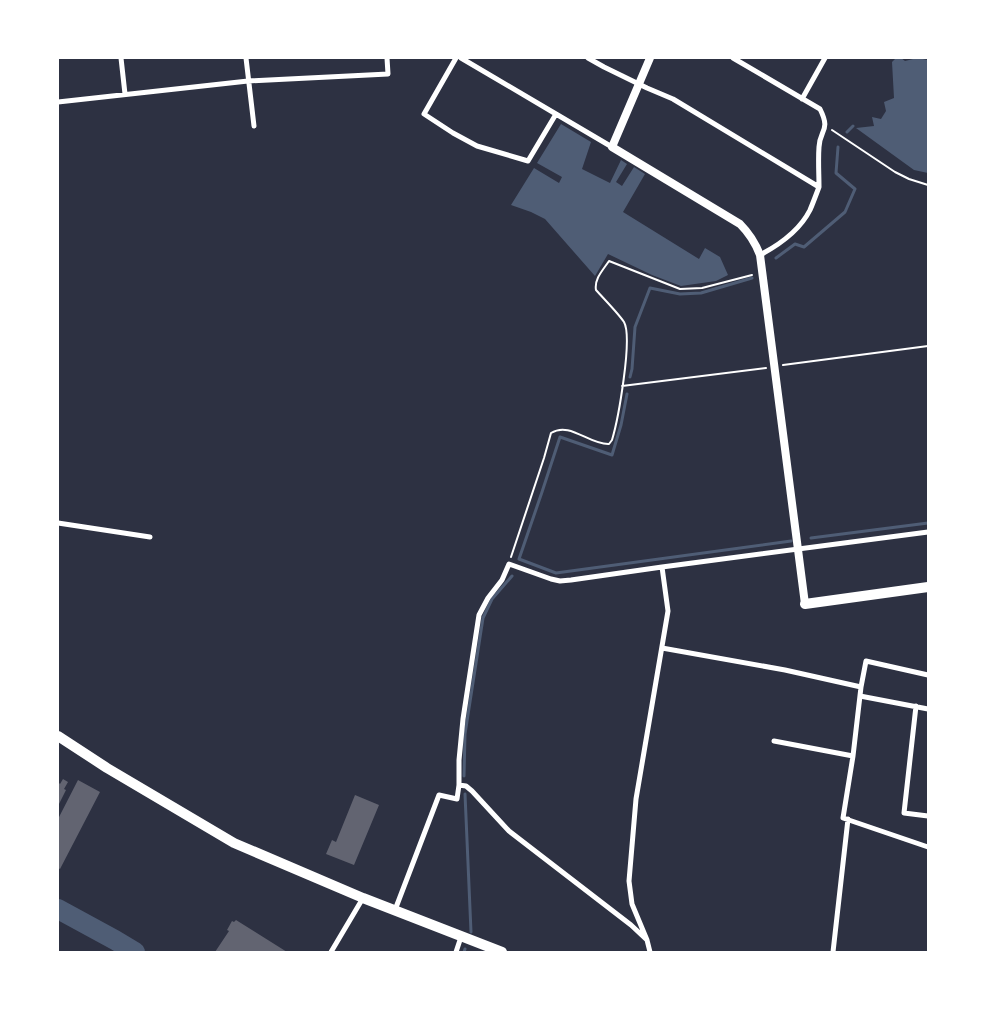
<svg xmlns="http://www.w3.org/2000/svg" width="986" height="1010" viewBox="0 0 986 1010" font-family="'Varela Round',sans-serif">
  <rect width="100%" height="100%" fill="#2d3142"/>
  <!-- water -->
  <path fill="#4f5d75" d="M896 58H901L905 61 917 58 928 60V173L914 170 856 128 874 126 872 117 881 119 886 111 884 102 894 98 892 62Z
    M561 124 591 142 582 169 610 183 621 160 627 164 616 182 622 186 634 167 645 174 623 212 699 259 705 248 720 257 728 275 716 281 681 286 652 275 608 254 595 276 545 219 531 212 511 205 534 168 559 183 562 177 537 163Z"/>
  <g fill="none" stroke-linecap="round" stroke-linejoin="round">
    <!-- stream -->
    <path stroke="#4f5d75" stroke-width="3" d="M847 132 853 126
      M776 258 795 244 804 247 845 212 855 189 836 173 838 147
      M630 377 632 369 635 327 650 288 680 294 701 293 752 278
      M811 538 928 523
      M519 559 556 573 791 541
      M519 559 542 492 560 437 612 455 621 425 627 394
      M464 776 465 734 483 618 492 599 512 576
      M465 794 471 932
      M464 952 465 949"/>
    <!-- river -->
    <path stroke="#4f5d75" stroke-width="20" d="M58 909 115 940 135 952"/>
  </g>
  <!-- building -->
  <path fill="#626471" d="M63 779 68 782 64 789 66 790 58 806V782L60 784Z
    M78 780 100 792 60 869 58 868V819Z
    M355 795 379 805 354 865 326 854 332 840 336 842Z
    M236 920 287 952H215L229 931 227 930 232 921 234 922Z"/>
  <g fill="none" stroke-linecap="round" stroke-linejoin="round">
    <!-- path -->
    <path stroke="#fff" stroke-width="2" d="M832 130 895 172 909 179 928 185
      M783 365 928 346
      M622 386 766 368
      M511 557 544 458 551 433C570 421 589 445 609 444L612 440C618 420 633 338 624 322 618 313 604 299 596 290 594 279 603 270 609 261L680 289 702 288 752 275"/>
    <!-- minor -->
    <path stroke="#fff" stroke-width="5" d="M121 58 125 94
      M246 58 254 126
      M456 58 424 114 453 133 477 146 528 161 556 114 612 147
      M461 58 556 114
      M588 58 604 67 647 88 673 99 819 187C816 195 813 203 810 210 800 230 779 245 760 255
      M733 58 820 109C831 131 820 129 819 147 818 160 819 174 819 187
      M802 99 825 58
      M58 102 248 81 388 74 387 58
      M58 523 150 537
      M662 648 785 670 861 687
      M928 675 866 661 861 687 853 756 843 818 928 847
      M860 696 928 709
      M916 706 904 813 928 816
      M774 741 853 756
      M459 785 466 786 472 791 509 831 631 925 647 940 650 952
      M395 910 439 795 457 799 459 785V760L463 719 479 615 488 598 502 580 509 564 551 579 560 581 571 580 662 567 928 532
      M647 940 632 904 629 881 636 799 668 611 662 567
      M331 952 363 898
      M456 952 461 937
      M833 952 848 819"/>
    <!-- tertiary -->
    <path stroke="#fff" stroke-width="8" d="M650 58 612 147 740 224C750 234 755 242 760 255L805 604"/>
    <!-- primary -->
    <path stroke="#fff" stroke-width="10" d="M805 604 928 587
      M58 736 107 768 234 843 363 898 502 952"/>
  </g>
  <!-- border -->
  <rect width="986" height="1010" fill="none" stroke="#ffffff" stroke-width="118"/>
</svg>
